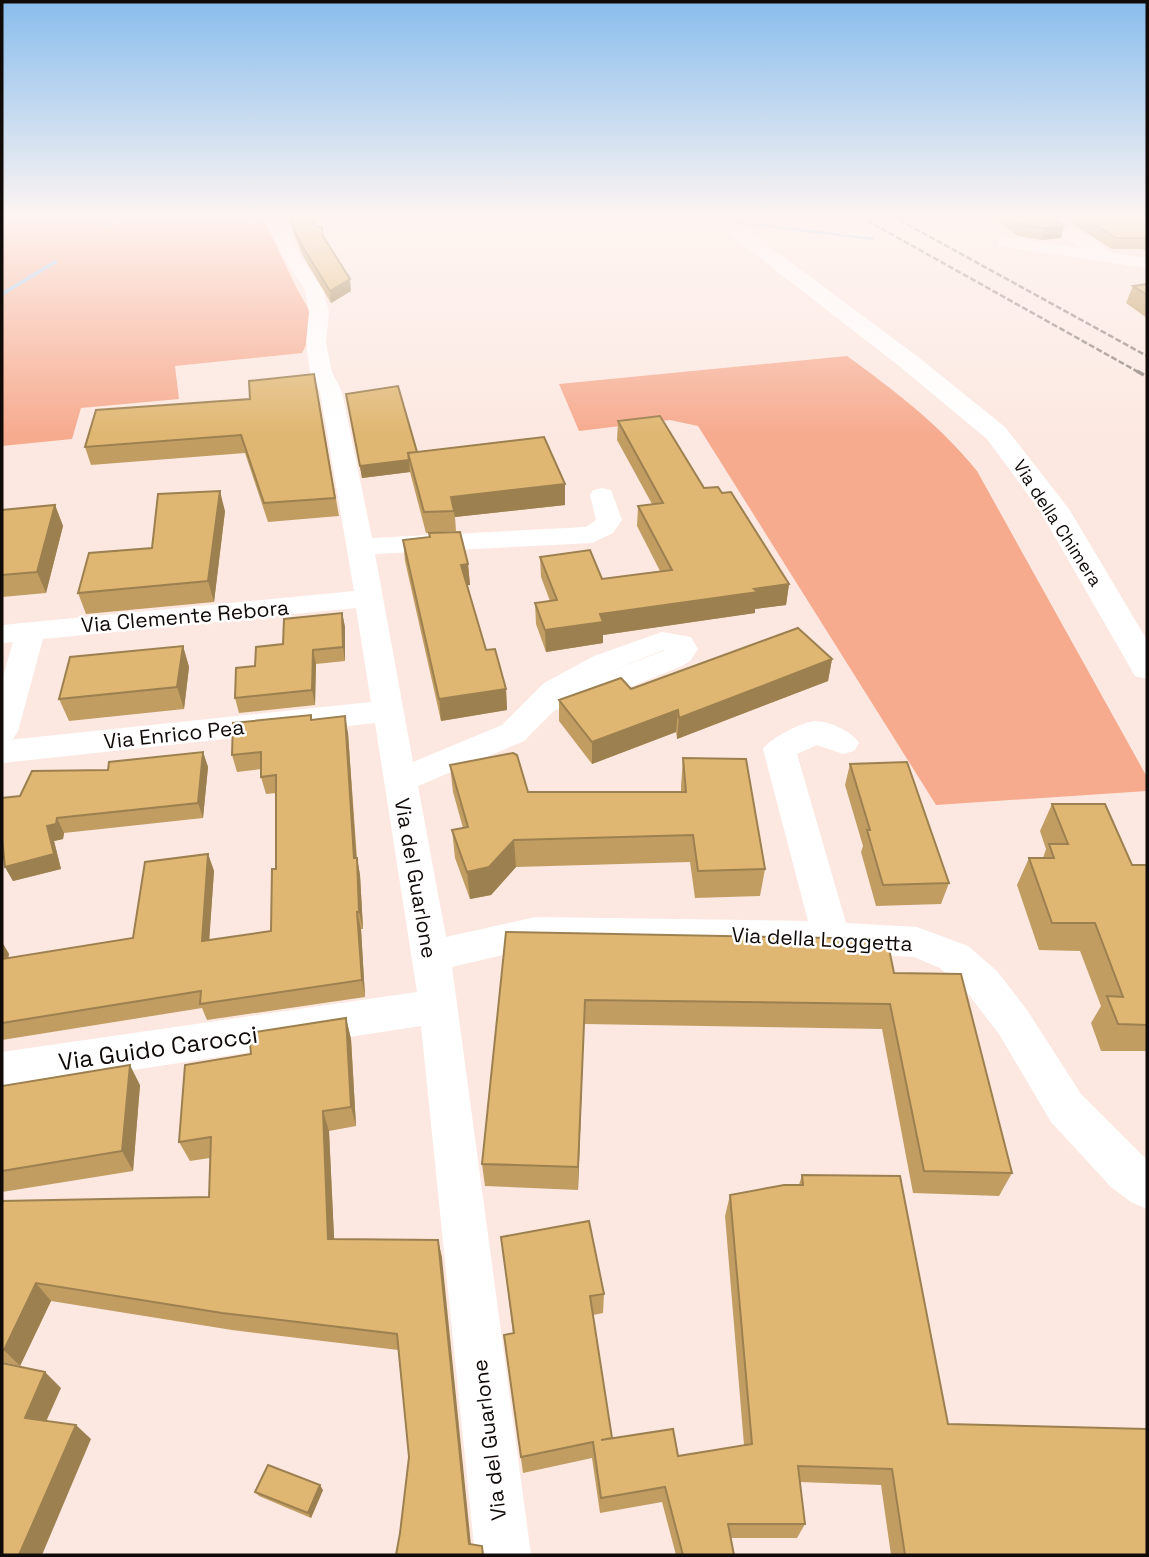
<svg xmlns="http://www.w3.org/2000/svg" width="1149" height="1557" viewBox="0 0 1149 1557" font-family="'Space Grotesk',sans-serif">
  <rect width="100%" height="100%" fill="#fce8e1"/>
  <!-- green -->
  <path fill="#f6ab8f" d="M2 216H262L297 289 317 324 302 353 175 366 179 399 81 408 72 439 2 446Z
    M847 356C895 391 939 424 977 471L1147 777V791L936 805 698 426 670 420 579 431 559 384Z"/>
  <g fill="none" stroke-linecap="round" stroke-linejoin="round">
    <!-- stream -->
    <path fill="#99caf4" fill-rule="evenodd" d="M112 216H118L107 225H103V223Z
      M676 216H696L875 238 872 240Z
      M55 260 58 262 57 263 2 296V292Z"/>
    <!-- street -->
    <path fill="#fff" fill-rule="evenodd" d="M266 216H283L301 257 323 290 329 312 326 343 332 372 342 392 372 538 586 527 596 520 590 495 593 490 602 488 611 490 622 520 613 533 592 543 375 554 413 762 502 725 544 683 594 656 662 632 691 637 698 649 690 661 682 666 588 704 555 710 524 741 418 786 446 937 536 917 808 921 763 749C769 739 803 721 816 721 829 721 853 732 859 743L854 751 843 754 817 745 797 754 846 923 917 927 968 946 997 971 1027 1010 1081 1094 1147 1160V1209L1131 1202 1111 1187 1051 1122 999 1034 969 995 940 968 914 957 831 952 536 947 452 967 531 1555H475L421 1026 2 1090V1052L417 992 375 723 2 763V680L13 642 2 643V625L354 591 320 392 310 372 306 343 309 312 305 290 283 257ZM356 608 371 702 8 740 13 739 18 731 43 639ZM663 650H665L607 673Z
      M1035 216H1055L1111 252 1147 258V268L999 246 996 242 1005 237 1080 248Z"/>
    <!-- secondary -->
    <path fill="#fff" fill-rule="evenodd" d="M706 216H728L917 356 1005 427 1069 509 1147 640V679L1135 676 1040 511 987 439 899 366Z"/>
    <!-- rail-far1 -->
    <path stroke="#8b7e79" stroke-width="2.5" stroke-dasharray="6 2.5" stroke-linecap="butt" d="M859 216 1140 373
      M892 216 1147 356"/>
    <!-- rail -->
    <path stroke="#8b7e79" stroke-width="3.5" stroke-dasharray="8 3.5" stroke-linecap="butt" d="M1137 371 1147 377"/>
  </g>
  <!-- wall -->
  <path fill="#c19d62" d="M989 216H1051L1061 238 1041 240 1018 236Z
    M1060 216H1147V252L1142 249H1112Z
    M291 221 323 236 351 291 331 303 303 256 293 232Z
    M1147 284V318L1126 303 1133 286Z
    M314 374 339 516 268 522 245 453 91 465 85 447 250 399Z
    M346 394 417 452 565 505 455 517 456 531 426 533 410 472 362 478Z
    M618 421 704 488 722 493 789 584 786 605 755 609V613L603 635V643L546 652 536 624 535 603 550 601 541 577 540 557 602 579 660 571 637 526 638 506 652 504 617 440Z
    M55 505 63 526 46 593 2 597V510Z
    M225 511 214 602 86 614 78 593 152 548Z
    M403 540 468 564 470 585H467L486 650 506 689 507 710 441 721 405 561Z
    M342 613 345 627V661L316 664 315 705 239 713 235 698 255 666 283 644Z
    M183 646 189 667 184 709 69 721 59 699Z
    M832 659 828 681 677 739 676 732 592 764 559 721V700Z
    M313 720 348 733 357 858 360 875 363 929H361L365 997 207 1020 202 1008 2 1040V942L9 954 8 958 133 938 208 854 214 871 209 940 271 931 276 869V793L266 794 261 777V769L237 772 232 755Z
    M203 752 208 767 203 818 64 833 63 839 54 841 61 869 13 881 5 867 4 852H2V798L20 796 108 770Z
    M683 758 765 869 760 896 695 898 690 862 516 867 491 895 470 899 455 858 452 830 463 828 453 792 450 765 528 792H681V786Z
    M850 764 949 883 941 904 876 906 861 852 863 846 845 785Z
    M1052 804 1132 865H1147V1051H1101L1091 1023 1101 1006 1080 951 1039 950 1017 885 1029 858H1043L1046 849 1040 831Z
    M506 932 894 973 1012 1173 999 1196 913 1193 882 1029 584 1024 578 1190 485 1186 482 1164Z
    M346 1018 351 1039 356 1126 329 1131 334 1239 438 1240 442 1258 400 1533 409 1457 398 1350 232 1330 51 1301 20 1366 2 1362V1201L209 1197 210 1158 190 1161 179 1142 251 1054Z
    M140 1085 133 1171 2 1192V1086Z
    M802 1175 948 1424 1147 1555H891L881 1485 800 1482 805 1524 797 1538H731L734 1555H676L662 1502 600 1513 592 1458 523 1473 504 1335 513 1333 501 1237 604 1294 603 1313 593 1315 612 1439 678 1456 744 1445 725 1216 730 1195 799 1185Z
    M323 1490 311 1518 259 1496 255 1492Z"/>
  <!-- shaded-wall -->
  <path fill="#9d8050" d="M1064 226 1061 238 1041 240 1044 228Z
    M350 279 351 291 331 303 330 291Z
    M409 460 410 472 362 478 360 466Z
    M565 484V505L455 517 451 497Z
    M220 491 225 511 214 602 208 581Z
    M55 505 63 526 46 593 37 572Z
    M468 564 470 585 463 586 461 565Z
    M789 584 786 605 755 609V613L603 635V643L546 652 545 630 600 614Z
    M342 613 345 627V661L343 647Z
    M183 646 189 667 184 709 177 687Z
    M313 650 316 664 315 705 312 690Z
    M832 659 828 681 677 739 679 718Z
    M506 689 507 710 441 721 439 699Z
    M678 710 676 732 592 764V742Z
    M345 716 348 733 357 868V858L360 875 363 929 359 912 354 858Z
    M203 752 208 767 203 818 198 803Z
    M57 818 64 833 63 839 54 841 61 869 13 881 5 867 47 826Z
    M514 840 516 867 491 895 470 899 467 872Z
    M208 854 214 871 208 958 202 941Z
    M357 912 361 929 365 997 362 980Z
    M2 942 9 954 4 977 2 973Z
    M585 1000 584 1024 578 1190V1167Z
    M346 1018 351 1039 356 1126 351 1107Z
    M130 1065 140 1085 133 1171 122 1151Z
    M323 1111 329 1131 335 1257 328 1239Z
    M438 1240 442 1258 472 1555 469 1544Z
    M36 1283 51 1301 20 1366 4 1350Z
    M45 1372 61 1388 41 1433 25 1418Z
    M76 1425 91 1439 42 1555H19Z
    M320 1485 323 1490 311 1518 308 1513Z"/>
  <!-- building -->
  <path fill="#e0b772" stroke="#9d8050" stroke-width="2" d="M291 216H311L318 227H322L323 236 350 279 330 291 301 244 291 221Z
    M1008 216H1051L1064 226 1044 228 1021 225Z
    M1081 216H1147V238H1116Z
    M1147 284V295L1133 286Z
    M314 374 335 498 264 503 241 435 85 447 96 410 250 399 249 381Z
    M398 386 417 452 408 453 409 460 360 466 346 394Z
    M660 416 704 488 718 487 722 493 731 492 789 584 754 589 758 592 600 614 603 622 545 630 535 603 557 600 540 557 590 550 602 579 672 570 638 506 663 503 618 421Z
    M544 437 565 484 451 497 454 511 424 512 408 453Z
    M220 491 208 581 78 593 89 553 152 548 158 494Z
    M55 505 37 572 2 575V510Z
    M460 532 468 564 461 565 486 650 495 649 506 689 439 699 403 540 430 537 429 533Z
    M342 613 343 647 313 650 312 690 235 698 236 668 255 666 256 647 283 644 284 619Z
    M798 628 832 659 679 718 678 710 592 742 559 700 621 678 631 689Z
    M183 646 177 687 59 699 70 657Z
    M311 715V720L345 716 354 858H357L359 912H357L362 980 200 1004 201 991 2 1023V959L133 938 145 862 208 854 202 941 271 931 272 869H276V775L261 777V752L232 755 233 723Z
    M203 752 198 803 57 818 56 824 47 826 54 854 5 867 2 838V798L20 796 32 771 108 770 109 762Z
    M513 753 517 755 528 792H686L683 758 746 759 765 869 698 871 693 835 514 840 489 867 467 872 452 830 468 827 450 765Z
    M907 762 949 883 883 885 867 830H870L850 764Z
    M1052 804H1105L1132 865H1147V1025L1118 1024 1107 996 1123 997 1095 923H1052L1029 858H1054L1049 844H1068Z
    M506 932 887 939 894 973 961 974 1012 1173 924 1171 890 1004 585 1000 578 1167 482 1164Z
    M346 1018 351 1107 323 1111 328 1239 438 1240 469 1544 482 1546 483 1555H396L400 1533 409 1457 397 1334 222 1313 36 1283 4 1350 2 1349V1201L209 1197 211 1137 179 1142 185 1065 251 1054 249 1033Z
    M130 1065 122 1151 2 1171V1086Z
    M802 1175 900 1176 948 1424 1147 1429V1555H905L892 1469 798 1466 805 1524H728L734 1555H683L665 1487 601 1498 593 1442 521 1457 504 1335 514 1333 501 1237 589 1221 604 1294 590 1296 612 1438 601 1440 673 1429 678 1456 752 1444 730 1195 784 1185H803Z
    M2 1363 45 1372 25 1418 76 1425 19 1555H2Z
    M268 1465 320 1485 308 1513 255 1492Z"/>
  <!-- sky -->
  <linearGradient id="sky" x2="0" y2="1"><stop stop-color="#88bded"/><stop offset="0.5" stop-color="#fef5f2"/><stop offset="1" stop-color="#fef5f2" stop-opacity="0"/></linearGradient>
  <rect width="1149" height="434" fill="url(#sky)"/>
  <g text-anchor="middle" dominant-baseline="central" stroke-width="5" stroke-linejoin="round" paint-order="stroke">
    <!-- far-street labels -->
    <g font-size="18" fill="#100a08" stroke="#fff">
      <text transform="translate(1058 523) rotate(57)">Via della Chimera</text>
    </g>
    <!-- street labels -->
    <g font-size="21" fill="#100a08" stroke="#fff">
      <text transform="translate(185 616) rotate(-5)">Via Clemente Rebora</text>
      <text transform="translate(174 734) rotate(-6)">Via Enrico Pea</text>
      <text transform="translate(416 878) rotate(80)">Via del Guarlone</text>
      <text transform="translate(822 939) rotate(3)">Via della Loggetta</text>
      <text transform="translate(489 1440) rotate(-97)">Via del Guarlone</text>
    </g>
    <!-- near-street labels -->
    <g font-size="24" fill="#100a08" stroke="#fff">
      <text transform="translate(158 1048) rotate(-8)">Via Guido Carocci</text>
    </g>
  </g>
  <!-- border -->
  <rect width="1149" height="1557" fill="none" stroke="#100a08" stroke-width="7"/>
</svg>
